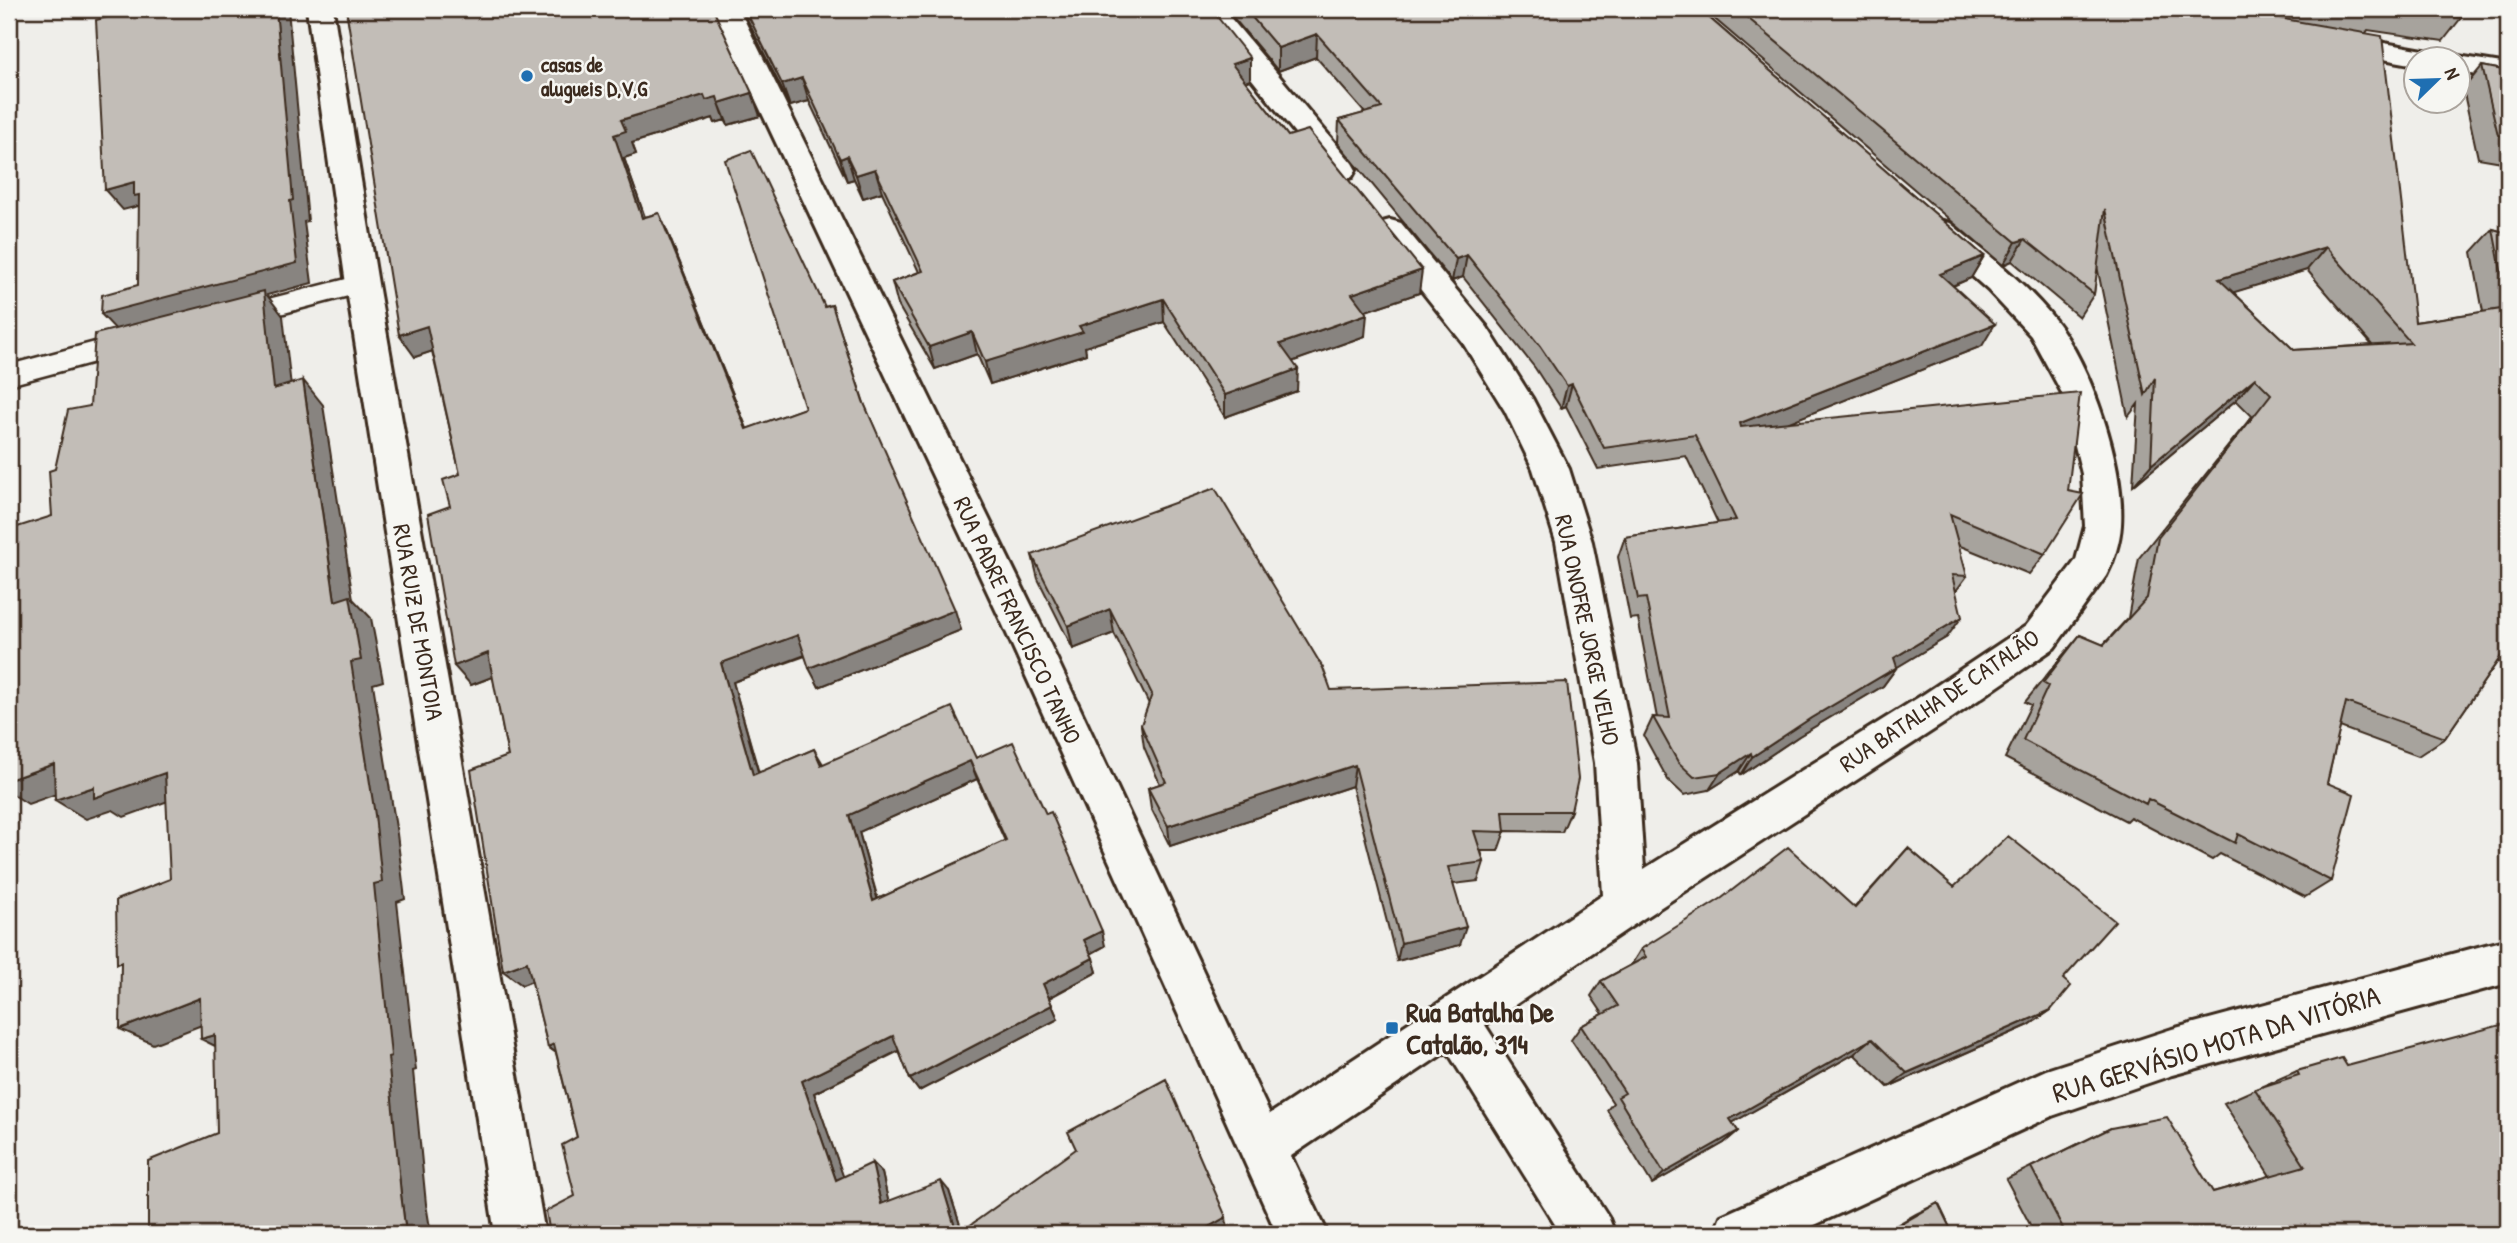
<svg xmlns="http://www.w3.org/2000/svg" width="2517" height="1243" viewBox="0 0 2517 1243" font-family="'Patrick Hand',sans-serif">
  <rect width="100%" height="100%" fill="#efeeea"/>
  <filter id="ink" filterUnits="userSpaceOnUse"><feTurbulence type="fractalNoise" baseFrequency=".0143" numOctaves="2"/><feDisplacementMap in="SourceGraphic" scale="14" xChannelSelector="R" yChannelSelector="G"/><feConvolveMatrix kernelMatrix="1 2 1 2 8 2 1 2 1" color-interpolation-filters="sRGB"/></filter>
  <g filter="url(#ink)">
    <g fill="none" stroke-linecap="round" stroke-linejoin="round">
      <defs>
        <path id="lane" d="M362 275 371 278 375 284 371 290 235 326 226 324 222 317 226 310Z
          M133 332 143 335 147 342 143 349 9 385V365Z"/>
        <path id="street" d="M307 9H333L378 284 545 1234H495L346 284Z
          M713 9H739L1041 625 1270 1114 1603 895 1595 763 1556 542 1533 469 1505 411 1463 343 1379 237 1374 230 1379 223 1390 220 1401 223 1487 327 1532 398 1569 469 1592 542 1637 763 1644 869 1924 694 2026 626 2076 560 2085 526 2082 474 2062 393 2031 336 1988 290 1928 237 1923 230 1928 223 1939 220 1950 223C1986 253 2026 283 2055 320 2092 367 2125 466 2121 525 2120 541 2114 561 2106 576L2054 648 1952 718 1641 920 1485 1025 1608 1216 1615 1234H1561L1447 1051 1291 1156 1328 1234H1277L1003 625Z
          M1196 9H1223L1352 163 1356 170 1352 177 1341 180 1330 177Z
          M2133 9H2191L2253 20 2257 26 2253 32 2243 34 2146 17 2137 15Z
          M2333 34 2435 52 2445 54 2448 58 2458 56 2508 64V80L2458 72V60H2416V65L2323 48 2319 42 2323 36Z
          M2508 939V983L2172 1075 2052 1116 1795 1234H1714L1721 1216 2046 1070 2172 1029Z"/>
      </defs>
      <!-- lane casing -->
      <use href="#lane" stroke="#3b2a1e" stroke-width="5"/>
      <!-- street casing -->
      <use href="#street" stroke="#3b2a1e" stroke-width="6"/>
      <!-- lane -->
      <use href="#lane" fill="#f6f6f2" fill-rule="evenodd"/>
      <!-- street -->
      <use href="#street" fill="#f6f6f2" fill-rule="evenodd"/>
    </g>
    <!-- wall -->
    <path fill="#a7a39d" stroke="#3b2a1e" stroke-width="2" fill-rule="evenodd" d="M346 9 752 93 760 116 728 125 725 120 715 123 713 118 632 143 636 154 624 158 645 217 659 213 669 236 747 429 805 408 825 307 832 305 865 406 961 630 819 687 805 656 733 682 759 773 814 749 823 764 976 758 1105 946 1091 954 1097 972 1049 998 1058 1019 919 1091 910 1079 899 1051 814 1093 843 1177 882 1173 888 1201 949 1191 962 1231 1227 1226 1213 1234H550L575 1196 577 1137 556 1053 548 1047 532 981 522 985 508 756 493 677 471 685 450 506 460 474 432 351 415 357ZM977 779 1005 841 878 899 859 832Z
      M742 9H1211L1250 80 1246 82 1288 136 1419 293 1365 311V336L1293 361 1297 391 1225 417 1164 322 1085 347 1086 354 990 384 977 354 935 369 898 305 892 282 919 272 882 192 863 198 854 179 847 181 809 101 790 106Z
      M1226 9H1699L1984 256 1971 278 1953 286 1982 346 1788 422 2045 554 2029 574 1958 545 1967 576 1956 591 1947 637 1897 667 1883 686 1799 736 1741 775 1739 771 1709 790 1684 795 1668 780 1644 736 1653 717 1657 718 1638 618 1630 619 1618 557 1625 537 1718 523 1686 456 1598 469 1566 406 1561 408 1535 368 1463 277 1452 281 1338 143 1339 120 1365 113 1316 57 1278 71Z
      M1703 9H2141L2187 17 2279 18 2267 9H2488L2457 12 2461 18 2443 41 2368 30 2366 33 2415 322 2483 312 2472 252 2493 229 2508 233V674L2498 661 2445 738 2418 756 2340 727 2327 783 2331 881 2305 897 2220 854 2212 860 2130 817 2126 821 2005 758 2031 705 2025 702 2063 655 2080 635 2103 645 2128 618 2139 558 2252 416 2236 400 2133 486 2138 404 2128 417 2097 266 2094 294 2079 317 2012 261 2003 265ZM2307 270 2372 345 2294 350 2233 292Z
      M2482 66 2508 71V163L2478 158 2463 89Z
      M1032 555 1331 690 1571 811 1562 832 1505 831 1498 851H1481L1484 862 1478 881 1453 884 1460 945 1397 961 1352 786 1170 846 1151 808 1148 788 1160 784 1144 747 1141 725 1149 704 1114 633 1073 649 1038 579Z
      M1908 848 2063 979 2051 1010 2029 1025 1888 1087 1854 1054 1732 1123 1738 1131 1724 1143 1652 1184 1607 1110 1613 1103 1571 1040 1581 1026 1603 1014 1591 996 1601 981 1631 965 1641 949 1855 907Z
      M2347 1066 2508 1234H2035L2006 1179 2111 1128 2213 1192 2270 1176 2224 1103 2297 1071Z
      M1938 1203 1953 1234H1881L1916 1214Z"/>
    <!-- shaded-wall -->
    <path fill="#888480" stroke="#3b2a1e" stroke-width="2" d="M276 9H288L308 221 304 222 312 283 267 295 283 316 294 413 120 334 101 314 290 201Z
      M1317 34 1316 57 1278 71V48Z
      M1250 58V80L1233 87 1232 64Z
      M802 78 809 101 790 106 782 84Z
      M752 93 760 116 728 125 719 103Z
      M704 95 717 97 725 120 715 123 713 118 632 143 636 154 624 158 653 241 642 218 614 135 621 120Z
      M847 156 854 179 847 181 840 159Z
      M875 169 882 192 863 198 856 175Z
      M134 182 142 205 123 210 105 190Z
      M659 213 669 236 756 451 746 429Z
      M2025 239 2012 261 2003 265 2016 242Z
      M2326 247 2307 270 2202 302 2219 279Z
      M1467 255 1463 277 1452 281 1456 259Z
      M1984 256 1971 278 1928 296 1940 274Z
      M1422 270 1419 293 1351 316 1352 294Z
      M1163 299 1164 322 1085 347 1086 354 990 384 985 362 1079 326Z
      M1367 314 1365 336 1280 366V344Z
      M1995 324 1982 346 1731 445 1740 423Z
      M427 326 442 348 415 357 399 335Z
      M972 332 977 354 935 369 929 347Z
      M1298 369 1297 391 1225 417V395Z
      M2255 378 2236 400 2133 486 2151 465Z
      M303 380 323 405 353 599 371 618 383 681 373 684 397 834 405 899 397 902 416 1070 413 1071 426 1204 431 1234H406L401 1194 335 601Z
      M1572 384 1566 406 1561 408 1567 386Z
      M1110 609 1114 633 1073 649 1068 626Z
      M955 610 961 630 819 687 809 668Z
      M1962 617 1947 637 1881 677 1894 658Z
      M798 635 808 654 733 682 764 793 753 775 721 663Z
      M488 653 505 672 471 685 454 666Z
      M1897 667 1883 686 1799 736 1741 775 1752 757 1811 718Z
      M1751 753 1739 771 1709 790 1720 773Z
      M970 761 977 779 859 832 882 916 873 901 849 815Z
      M54 764 85 784 28 804 9 792V780Z
      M1355 765 1352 786 1170 846 1168 826Z
      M165 773 193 792 124 817 113 810 86 819 55 800 94 787Z
      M1466 927 1460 945 1397 961 1401 943Z
      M1102 931 1105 946 1088 955 1084 940Z
      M1093 958 1097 972 1048 998 1043 984Z
      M527 962 545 976 522 985 503 971Z
      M200 998 230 1014 153 1044 120 1029Z
      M1052 1005 1058 1019 919 1091 910 1079Z
      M2051 1010 2029 1025 1888 1087 1907 1073Z
      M215 1035 231 1054 201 1039Z
      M893 1036 902 1049 814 1093 848 1190 836 1180 802 1081Z
      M1872 1039 1854 1054 1716 1132 1730 1119Z
      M554 1044 566 1059 548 1047Z
      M1738 1131 1724 1143 1652 1184 1664 1173Z
      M872 1163 882 1173 891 1213 881 1204Z
      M941 1181 949 1191 963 1234H957Z
      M1226 1217 1227 1226 1213 1234H1196Z"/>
    <!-- building -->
    <path fill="#c2bdb7" stroke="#3b2a1e" stroke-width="2" fill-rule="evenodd" d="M114 9H276L293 200 290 201 297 263 101 314 102 295 138 285 139 195 134 196V182L105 190 96 20 115 15Z
      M346 9H713L752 93 719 103 717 97 706 100 704 95 621 120 626 131 614 135 642 218 659 213 746 429 805 408 725 160 751 150 825 307 832 305 863 401 955 610 809 668 798 635 721 663 753 775 814 749 821 765 952 707 976 758 1013 742 1046 814 1051 812 1102 931 1084 940 1093 958 1043 984 1052 1005 910 1079 893 1036 802 1081 836 1180 872 1163 881 1204 941 1181 957 1234H550L546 1211 575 1196 562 1145 577 1137 554 1044 548 1047 527 962 503 971 471 770 508 756 488 653 454 666 428 514 450 506 443 480 460 474 427 326 399 335ZM970 761 1006 840 873 901 849 815Z
      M745 9H1211L1250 58 1232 64 1288 136 1308 130 1422 270 1352 294 1367 314 1280 344 1298 369 1225 395 1163 299 1079 326 1083 332 985 362 972 332 929 347 892 282 923 271 875 169 856 175 847 156 840 159 802 78 782 84Z
      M1245 9H1699L1984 256 1940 274 1995 324 1740 423 1741 427 2080 393 2068 491 2083 494 2045 554 1950 514 1967 576 1952 575 1962 617 1894 658 1897 667 1811 718 1752 757 1751 753 1720 773 1694 777 1678 762 1653 717 1670 718 1646 598 1638 599 1625 537 1736 520 1695 435 1604 448 1572 384 1567 386 1540 346 1467 255 1456 259 1339 120 1382 108 1317 34 1278 48Z
      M1737 9H2141L2187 17 2244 12 2382 36 2415 322 2508 308V646L2445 738 2346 702 2327 783 2354 794 2331 881 2238 834 2235 843 2148 799 2146 804 2023 740 2048 686 2043 683 2080 635 2104 645 2147 598 2158 538 2271 394 2255 378 2151 465 2155 378 2145 395 2105 209 2094 294 2025 239 2016 242ZM2326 247 2411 343 2294 350 2219 279Z
      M2352 9H2379L2380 14Z
      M2400 9H2455L2461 18Z
      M2482 66 2508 71V137L2498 135Z
      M2493 229 2508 233V307Z
      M264 291 274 389 303 380 335 601 350 596 361 660 351 662 375 815 382 882 374 884 391 1056 388 1057 401 1194 406 1234H148V1161L217 1133 215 1035 201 1039 200 998 120 1029 121 962 117 964 116 900 170 879 165 773 94 798V787L55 800 54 764 9 780V571L11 529 52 516 49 471 55 469 68 410 90 406 95 334Z
      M1215 488 1323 668 1331 690 1567 682 1578 779 1571 811H1503L1505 832 1474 831 1484 862 1448 867 1466 927 1401 943 1355 765 1168 826 1148 788 1166 782 1141 725 1152 694 1110 609 1068 626 1032 555Z
      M2008 836 2115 921 2063 979 2071 986 2051 1010 1907 1073 1872 1039 1730 1119 1738 1131 1664 1173 1618 1097 1625 1093 1581 1026 1618 1006 1601 981 1646 957 1641 949 1722 898 1788 847 1855 908 1908 848 1954 887Z
      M2508 1023V1234H2040L2063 1228 2031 1167 2111 1128 2167 1117 2213 1192 2305 1166 2255 1089 2299 1075 2297 1071 2342 1058 2347 1066Z
      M1166 1079 1226 1217 1196 1234H958L1076 1149 1068 1132Z
      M1938 1203 1953 1234H1884Z"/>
  </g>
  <!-- markers -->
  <g fill="#1f6fb2" stroke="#f6f6f2" stroke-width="2.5">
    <circle cx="527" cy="76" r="7"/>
    <rect x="1385" y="1021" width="14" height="14" rx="3.5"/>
  </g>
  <g text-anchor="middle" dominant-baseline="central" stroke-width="5" stroke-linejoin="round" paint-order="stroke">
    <!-- far-poi labels -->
    <g font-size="21" font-weight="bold" fill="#3b2a1e" stroke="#f6f6f2" text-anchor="start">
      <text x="541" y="64">casas de<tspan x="541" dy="24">alugueis D,V,G</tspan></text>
    </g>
    <!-- street labels -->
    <g font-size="24" fill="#3b2a1e" stroke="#f6f6f2">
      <text transform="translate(1018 620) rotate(65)">RUA PADRE FRANCISCO TANHO</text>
      <text transform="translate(419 622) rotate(80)">RUA RUIZ DE MONTOIA</text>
      <text transform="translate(1588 630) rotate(78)">RUA ONOFRE JORGE VELHO</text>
      <text transform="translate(1939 700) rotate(-34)">RUA BATALHA DE CATALÃO</text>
    </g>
    <!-- near-poi labels -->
    <g font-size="28" font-weight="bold" fill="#3b2a1e" stroke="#f6f6f2" text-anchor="start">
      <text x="1406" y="1012">Rua Batalha De<tspan x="1406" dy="32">Catalão, 314</tspan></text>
    </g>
    <!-- near-street labels -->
    <g font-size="28" fill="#3b2a1e" stroke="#f6f6f2">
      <text transform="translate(2216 1044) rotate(-17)">RUA GERVÁSIO MOTA DA VITÓRIA</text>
    </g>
  </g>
  <!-- margin -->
  <rect width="2517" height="1243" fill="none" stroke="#f6f6f2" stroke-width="35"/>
  <rect x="18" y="18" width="2482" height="1208" fill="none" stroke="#3b2a1e" stroke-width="2.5" filter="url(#ink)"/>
  <!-- north arrow -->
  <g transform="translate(2437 80) rotate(67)"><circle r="33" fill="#f6f6f2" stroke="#aba49d" stroke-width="2"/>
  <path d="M0-5L12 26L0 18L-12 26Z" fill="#1f6fb2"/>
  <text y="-10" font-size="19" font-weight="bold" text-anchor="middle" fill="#3b2a1e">N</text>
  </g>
</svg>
